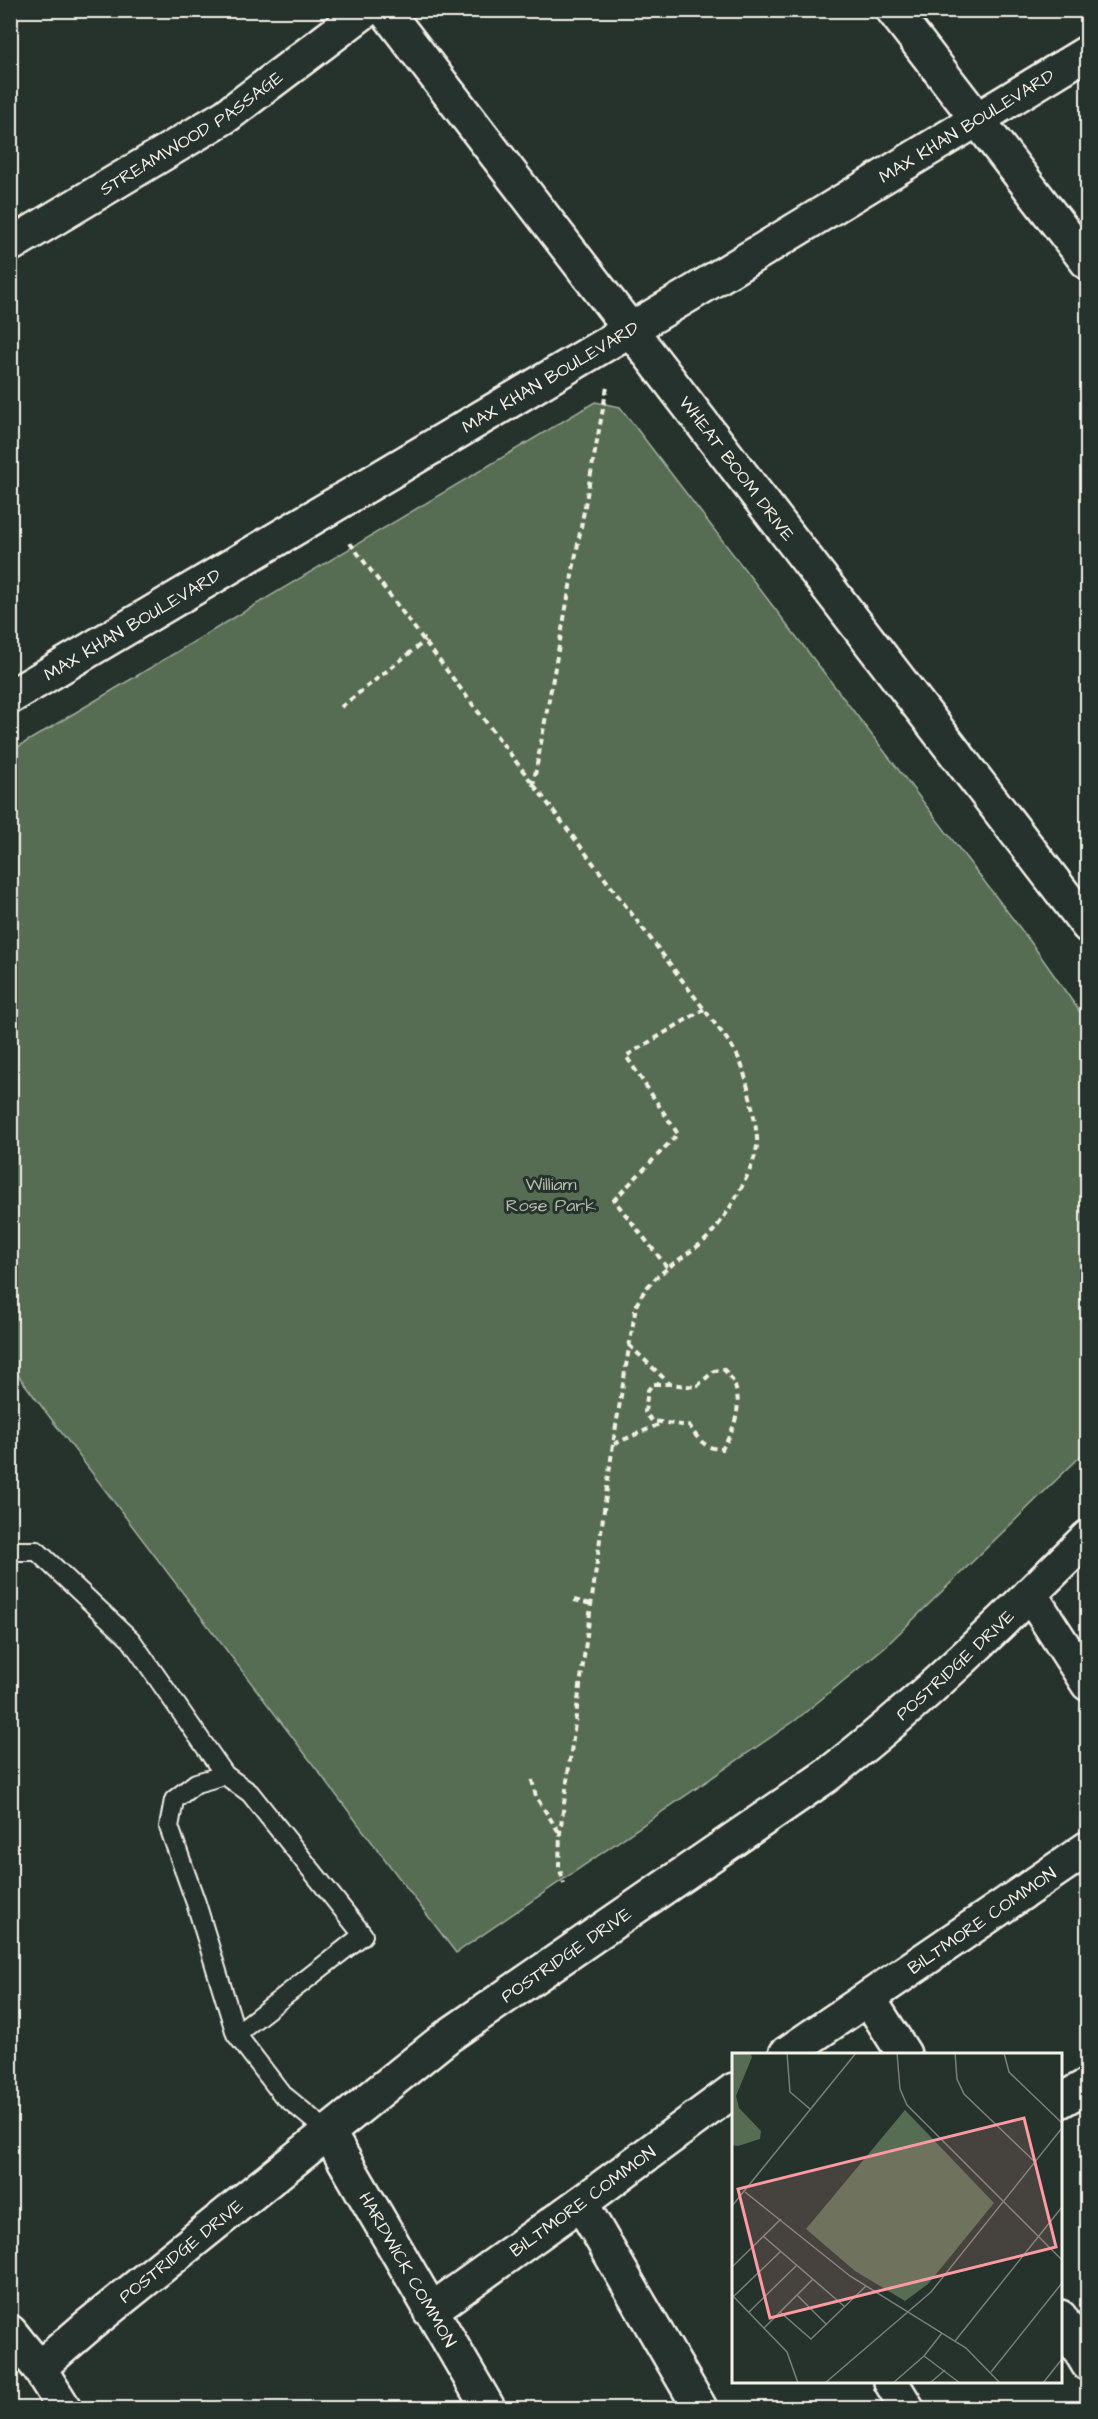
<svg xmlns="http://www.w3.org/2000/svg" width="1098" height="2419" viewBox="0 0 1098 2419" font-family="'Architects Daughter',sans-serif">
  <rect width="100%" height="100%" fill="#26332d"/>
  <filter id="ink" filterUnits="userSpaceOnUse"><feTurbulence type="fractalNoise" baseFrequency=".0167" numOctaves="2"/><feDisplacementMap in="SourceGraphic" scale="12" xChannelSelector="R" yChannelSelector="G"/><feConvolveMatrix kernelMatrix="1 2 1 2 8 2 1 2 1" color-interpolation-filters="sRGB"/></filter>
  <g filter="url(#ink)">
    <!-- green -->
    <path fill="#566d53" stroke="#a5af9e" stroke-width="1.5" d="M595 402 620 407 1030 941 1087 1022V1450L887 1645 796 1720 456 1953 11 1366V751Z"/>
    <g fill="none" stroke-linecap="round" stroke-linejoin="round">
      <defs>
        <path id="service" d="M10 1551H37L131 1640 225 1775
          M236 2034 363 1935 250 1793 225 1775 196 1783 174 1800 169 1827 196 1903 236 2034 282 2094 328 2132"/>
        <g id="minor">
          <path d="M893 10 1088 263"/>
          <path id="s1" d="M10 245 226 116 366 10"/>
          <path id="s2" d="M10 697 687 296 1088 52"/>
          <path d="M1030 1594 1088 1684"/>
          <path d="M869 1999 904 2054"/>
          <path id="s3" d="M786 2054 1088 1848"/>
          <path d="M1060 2101 1088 2085"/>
          <path id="s4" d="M328 2132 488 2408"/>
          <path d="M581 2203 700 2408"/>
          <path id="s5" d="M430 2311 581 2203 734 2090"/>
          <path d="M1060 2317 1088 2364"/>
          <path d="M891 2382 907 2408"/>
        </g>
        <g id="tertiary">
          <path id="s6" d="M385 10 1088 926"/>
          <path d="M10 2332 39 2368 64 2408"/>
          <path id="s7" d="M39 2368 89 2325 448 2036 826 1776C920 1704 1004 1620 1088 1537"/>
        </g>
      </defs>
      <!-- service casing -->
      <use href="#service" stroke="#f4f1e8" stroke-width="22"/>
      <!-- minor casing -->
      <use href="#minor" stroke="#f4f1e8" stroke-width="38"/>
      <!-- tertiary casing -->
      <use href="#tertiary" stroke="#f4f1e8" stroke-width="38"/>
      <!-- path -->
      <path stroke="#f4f1e8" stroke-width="4" stroke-dasharray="6 4.5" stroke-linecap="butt" d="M350 543 704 1009C715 1025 732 1043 740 1061 746 1074 759 1134 757 1146 754 1171 723 1224 704 1241 679 1262 649 1275 636 1306L613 1444 560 1833 559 1866 564 1884
        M341 707 425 641
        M533 786 607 387
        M667 1267 614 1200 678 1134 626 1056 704 1009
        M629 1345 670 1384 696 1387 714 1371 723 1369C747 1390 738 1425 722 1449 705 1449 699 1440 689 1426L652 1421 645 1412 648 1390 653 1384H670
        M614 1444 662 1423
        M574 1600 591 1604
        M532 1780 536 1797 559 1832"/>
      <!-- service -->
      <use href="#service" stroke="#26332d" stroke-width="18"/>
      <!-- minor -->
      <use href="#minor" stroke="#26332d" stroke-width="33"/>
      <!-- tertiary -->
      <use href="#tertiary" stroke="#26332d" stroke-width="33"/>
    </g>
  </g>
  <g text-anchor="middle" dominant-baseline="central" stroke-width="6" stroke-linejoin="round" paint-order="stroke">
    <!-- street labels -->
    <g font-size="18" fill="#f4f1e8" stroke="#26332d">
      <text stroke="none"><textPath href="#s2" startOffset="1114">MAX KHAN BOULEVARD</textPath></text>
      <text stroke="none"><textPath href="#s1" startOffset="213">STREAMWOOD PASSAGE</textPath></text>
      <text stroke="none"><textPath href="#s2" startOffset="628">MAX KHAN BOULEVARD</textPath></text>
      <text stroke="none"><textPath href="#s6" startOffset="578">WHEAT BOOM DRIVE</textPath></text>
      <text stroke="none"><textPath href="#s2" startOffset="142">MAX KHAN BOULEVARD</textPath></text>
      <text stroke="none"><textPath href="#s7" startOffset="1156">POSTRIDGE DRIVE</textPath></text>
      <text stroke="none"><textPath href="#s3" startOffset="237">BILTMORE COMMON</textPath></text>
      <text stroke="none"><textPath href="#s7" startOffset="670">POSTRIDGE DRIVE</textPath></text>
      <text stroke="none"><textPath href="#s5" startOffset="188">BILTMORE COMMON</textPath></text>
      <text stroke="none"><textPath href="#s7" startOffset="184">POSTRIDGE DRIVE</textPath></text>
      <text stroke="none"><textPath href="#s4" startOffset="159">HARDWICK COMMON</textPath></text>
    </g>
    <!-- park labels -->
    <g font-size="18" fill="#b5bcac" stroke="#26332d">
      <text x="551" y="1184">William<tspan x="551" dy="21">Rose Park</tspan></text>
    </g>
  </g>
  <!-- overview -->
  <g transform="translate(732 2053)">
    <rect width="330" height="330" fill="#26332d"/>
    <path d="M0 0H18L20 4 4 43 7 55 29 78 28 86 6 93 0 92ZM173 57 262 150 196 231 173 248 123 218 74 176Z" fill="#566d53"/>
    <path fill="none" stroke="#787f78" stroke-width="1.5" d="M55 0 58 39 78 56M165 0 168 36 175 52 330 207M223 0 225 26 232 41 303 109M272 0 277 19 330 70M13 139 118 223 234 295 268 330M0 153 124 0M31 183 113 254M0 214 49 166M0 242 55 299 66 330M65 242 95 272M2 243 49 198M17 259 65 212M48 259 79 286 134 233M32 275 81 226M223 288 330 154M192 303 228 330M259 319 330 230M93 330 199 239 330 75M161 330 192 303 210 280M198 330 213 317M311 330 330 306"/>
    <path fill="#ff9aa2" fill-opacity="0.15" stroke="#ff9aa2" stroke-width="3" d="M292 65 324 194 38 265 6 136Z"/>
    <rect width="330" height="330" fill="none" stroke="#f4f1e8" stroke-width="3"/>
  </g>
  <!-- margin -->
  <rect width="1098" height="2419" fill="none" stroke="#26332d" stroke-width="36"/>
  <rect x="18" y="18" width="1062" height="2383" fill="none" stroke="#f4f1e8" stroke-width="2" filter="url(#ink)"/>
</svg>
